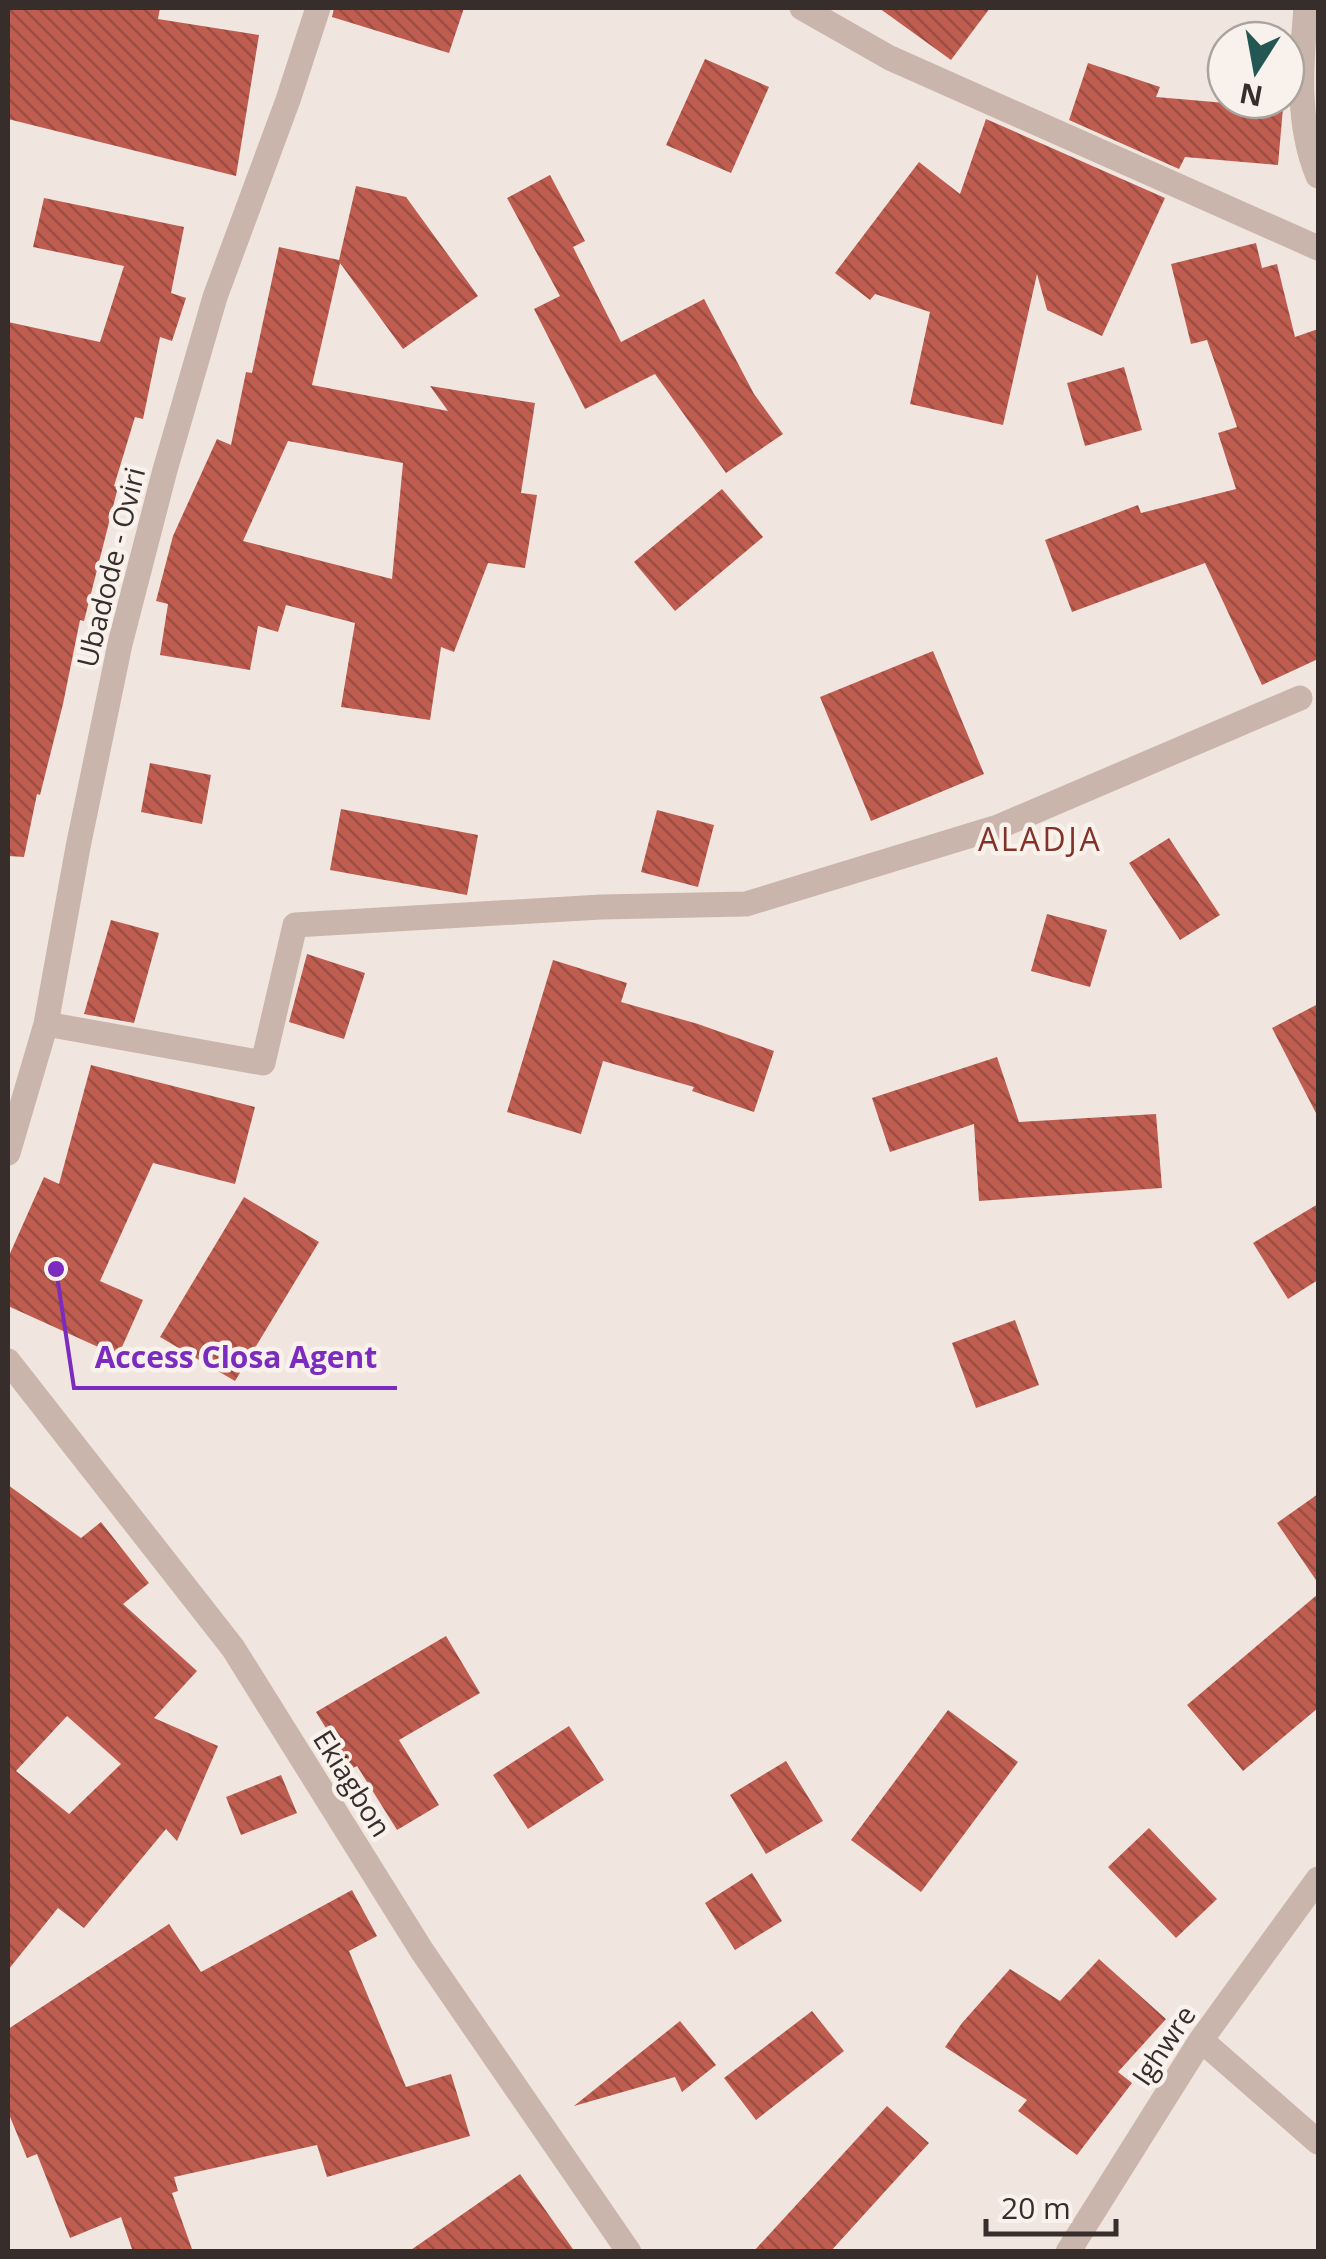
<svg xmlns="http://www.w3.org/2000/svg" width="1326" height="2259" viewBox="0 0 1326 2259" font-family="'Open Sans',sans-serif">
  <defs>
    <pattern id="building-back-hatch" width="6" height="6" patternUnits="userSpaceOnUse" patternTransform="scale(2.5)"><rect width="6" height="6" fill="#bf5d50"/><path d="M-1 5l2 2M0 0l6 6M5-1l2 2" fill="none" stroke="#9c4d43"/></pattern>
  </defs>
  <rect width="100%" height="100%" fill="#f1e6df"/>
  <!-- building -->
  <path fill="url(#building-back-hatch)" fill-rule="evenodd" d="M8 8H160L158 19 259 35 236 176 8 119Z
    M334 8H464L449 53 332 17Z
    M879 8H990L951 60Z
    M705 59 769 87 731 173 666 145Z
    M1088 63 1160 87 1156 97 1283 108 1278 165 1185 157 1179 169 1069 120Z
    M986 119 1165 198 1102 336 1047 310 1037 274 1003 425 910 404 930 312 875 294 870 300 835 273 919 162 960 194Z
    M550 175 585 241 573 247 621 342 704 299 754 394 783 434 726 473 655 374 585 409 534 309 560 296 507 198Z
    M356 186 406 197 478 296 403 349 340 263 312 385 448 411 430 386 535 403 521 493 537 495 525 568 488 563 454 652 441 647 430 720 341 707 355 623 286 605 278 632 258 626 250 670 160 655 168 604 156 601 173 536 217 439 231 445 246 372 252 373 279 247 339 260ZM288 441 403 463 392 579 243 541Z
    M44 198 184 227 171 293 186 298 172 341 160 337 143 419 135 417 114 486 118 487 84 621 80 620 63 704 40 795 37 794 24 857 8 856V322L100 342 124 266 33 247Z
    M1256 243 1262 268 1277 264 1295 337 1318 329V659L1262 685 1205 563 1072 612 1045 540 1138 505 1141 513 1236 489 1218 433 1237 427 1207 340 1191 344 1171 264Z
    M1124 367 1142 430 1085 446 1067 383Z
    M722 489 763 537 675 611 634 562Z
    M933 651 984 774 871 821 820 697Z
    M150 763 211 775 202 824 141 812Z
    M341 809 478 835 467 895 330 870Z
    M657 810 714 825 698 887 641 872Z
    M1169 838 1220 915 1180 940 1129 863Z
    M1047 914 1107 930 1090 987 1031 971Z
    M111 920 159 933 134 1023 84 1014Z
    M307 954 365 973 344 1039 289 1022Z
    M553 960 627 983 621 1002 698 1024 774 1051 754 1112 692 1091 694 1087 603 1061 581 1134 507 1112Z
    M1318 1004V1117L1272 1028Z
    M997 1057 1019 1122 1156 1114 1162 1188 979 1201 974 1124 890 1152 872 1098Z
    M91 1065 255 1107 235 1184 153 1163 100 1281 143 1300 118 1356 8 1306V1258L44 1177 59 1184Z
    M244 1197 319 1242 235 1381 160 1337Z
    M1318 1204V1280L1288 1299 1253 1243Z
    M1015 1320 1039 1385 976 1408 952 1343Z
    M8 1485 81 1538 101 1522 149 1583 123 1604 197 1671 154 1718 218 1746 177 1841 166 1829 84 1928 58 1908 8 1970ZM67 1716 121 1764 69 1814 16 1771Z
    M1318 1494V1583L1277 1523Z
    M1318 1594V1708L1243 1771 1187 1705Z
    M446 1636 480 1693 399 1740 439 1805 397 1830 357 1766 351 1769 316 1712Z
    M948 1710 1018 1762 921 1892 851 1840Z
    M569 1726 604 1780 528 1829 493 1775Z
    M786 1761 823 1821 766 1854 730 1795Z
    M281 1775 297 1813 241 1835 226 1797Z
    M1149 1828 1217 1899 1176 1938 1108 1867Z
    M752 1873 782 1921 735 1950 705 1903Z
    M352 1890 377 1936 349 1951 406 2087 451 2074 470 2136 327 2177 317 2145 174 2177 178 2191 172 2193 193 2252H133L121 2217 70 2238 37 2154 27 2158 8 2112V2029L169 1924 201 1972Z
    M1099 1959 1166 2019 1118 2072 1132 2083 1077 2155 1018 2111 1027 2100 945 2047 962 2023 1010 1969 1060 2001Z
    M812 2011 844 2051 756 2120 724 2078Z
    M680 2021 716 2065 682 2092 675 2077 574 2106Z
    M887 2106 929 2143 830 2252H753Z
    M520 2174 575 2252H408L470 2209Z"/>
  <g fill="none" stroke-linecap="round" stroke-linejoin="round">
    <!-- minor -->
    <path stroke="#c9b5ab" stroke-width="25" d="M802 8 890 58 1318 248
      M1306 8C1301 63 1296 123 1318 176
      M46 1024 263 1063 295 925 601 907 746 904 998 827 1300 698
      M8 1153 46 1024 78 847 120 644 165 470 215 297 288 100 318 8
      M8 1361 233 1648 422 1951 629 2252
      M1201 2040 1318 2142
      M1068 2252 1201 2040 1318 1879"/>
  </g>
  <g text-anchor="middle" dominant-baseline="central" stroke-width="9" stroke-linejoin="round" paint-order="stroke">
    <!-- street labels -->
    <g font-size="28" fill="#372d2a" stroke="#f9f1eb">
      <text transform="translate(110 567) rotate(-76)">Ubadode - Oviri</text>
      <text transform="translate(353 1783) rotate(58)">Ekiagbon</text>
      <text transform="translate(1163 2045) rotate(-56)">Ighwre</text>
    </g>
    <!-- quarter labels -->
    <g font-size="32" letter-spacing="2.5" fill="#823228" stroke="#f9f1eb">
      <text x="1040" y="838">ALADJA</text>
    </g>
  </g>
  <!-- callouts -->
  <path fill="none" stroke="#7b2cbf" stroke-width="4" d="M56 1269L74 1388H397"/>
  <circle fill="#7b2cbf" stroke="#f9f1eb" stroke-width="4" cx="56" cy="1269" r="10"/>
  <g font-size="30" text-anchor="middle" font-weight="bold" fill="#7b2cbf" stroke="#f9f1eb" stroke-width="9" stroke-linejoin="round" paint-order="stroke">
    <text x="236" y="1368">Access Closa Agent</text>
  </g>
  <!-- border -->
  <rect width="1326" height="2259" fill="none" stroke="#372d2a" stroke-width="20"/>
  <!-- north arrow -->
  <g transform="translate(1256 70) rotate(191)"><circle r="48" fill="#f9f1eb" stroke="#aba39e" stroke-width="2.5"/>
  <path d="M0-8L18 38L0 25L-18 38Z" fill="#225754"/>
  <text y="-15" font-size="28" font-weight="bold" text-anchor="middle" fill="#372d2a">N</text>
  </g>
  <!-- scale -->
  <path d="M986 2219v15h130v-15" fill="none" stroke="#372d2a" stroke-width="5"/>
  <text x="1001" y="2219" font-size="30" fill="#372d2a" stroke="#f9f1eb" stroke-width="8" paint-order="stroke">20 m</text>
</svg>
